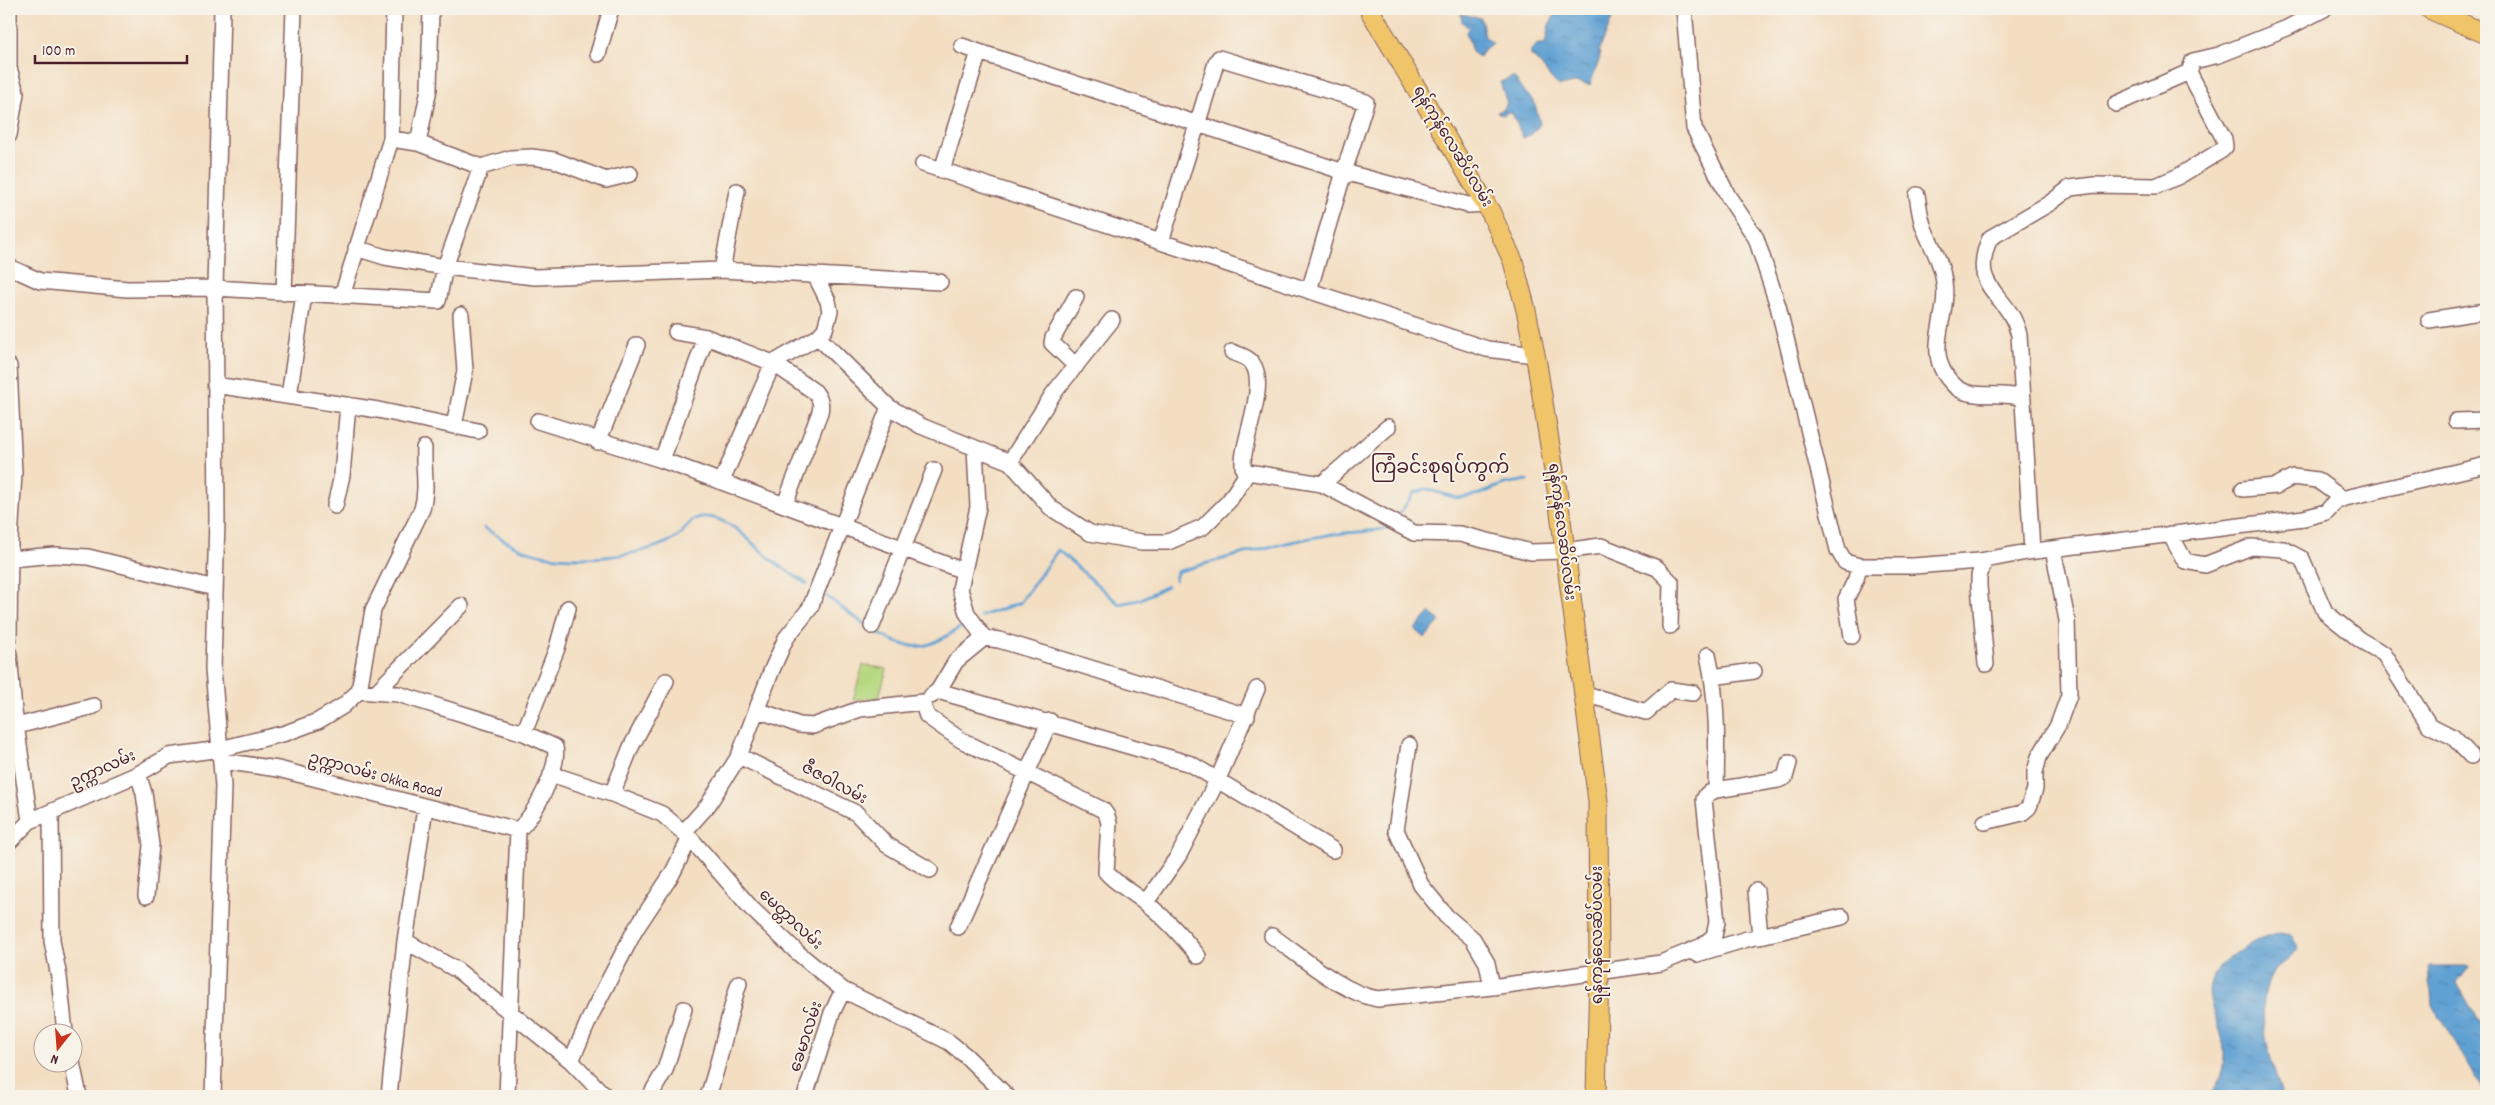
<svg xmlns="http://www.w3.org/2000/svg" width="2495" height="1105" viewBox="0 0 2495 1105" font-family="Dekko,'Noto Sans Myanmar',sans-serif">
  <defs>
    <pattern id="water-ripples" width="26" height="14" patternUnits="userSpaceOnUse" patternTransform="scale(1.25)"><rect width="26" height="14" fill="#60a1d3"/><path d="M2 4q2-2 4 0t4 0M15 11q2-2 4 0t4 0" fill="none" stroke="#5183ab"/></pattern>
  </defs>
  <rect width="100%" height="100%" fill="#f7f3e8"/>
  <filter id="ink" filterUnits="userSpaceOnUse"><feTurbulence type="fractalNoise" baseFrequency=".02" numOctaves="2"/><feDisplacementMap in="SourceGraphic" scale="10" xChannelSelector="R" yChannelSelector="G"/><feConvolveMatrix kernelMatrix="1 2 1 2 8 2 1 2 1" color-interpolation-filters="sRGB"/></filter>
  <filter id="wash" filterUnits="userSpaceOnUse"><feTurbulence type="fractalNoise" baseFrequency=".0096" numOctaves="4" result="noise"/><feDisplacementMap in="SourceGraphic" scale="20" xChannelSelector="R" yChannelSelector="G"/><feGaussianBlur stdDeviation="1.12" result="paint"/><feColorMatrix in="noise" values="0 0 0 0 0 0 0 0 0 0 0 0 0 0 0 0 0 1.4 0 .05"/><feComposite in="paint" operator="in"/></filter>
  <g filter="url(#wash)">
    <rect width="100%" height="100%" fill="#f3dec2"/>
    <!-- green -->
    <path fill="#b6d880" stroke="#807c56" d="M863 665 887 669 879 697 853 700Z"/>
    <!-- water -->
    <path fill="url(#water-ripples)" stroke="#55607f" d="M1558 9H1616L1599 51 1600 58 1590 85 1578 82 1560 86C1547 78 1544 64 1531 56V50L1538 44H1545L1549 25Z
      M1461 14 1481 18 1485 37 1493 43 1483 50 1479 57 1472 52 1466 32 1469 28 1462 22Z
      M1512 77 1516 79C1520 89 1527 93 1533 101 1537 108 1538 117 1540 124L1532 134 1523 138 1511 111 1503 115 1497 112 1504 109 1507 103 1500 82Z
      M1430 613 1440 621 1425 638 1415 629Z
      M2280 933 2291 935 2298 947C2292 962 2277 963 2270 978 2253 1014 2272 1061 2282 1096H2209C2218 1084 2223 1073 2224 1058 2227 1018 2184 991 2232 956 2247 944 2261 938 2280 933Z
      M2429 966H2470L2457 983 2486 1034V1082L2483 1089 2432 1005Z"/>
    <g fill="none" stroke-linecap="round" stroke-linejoin="round">
      <!-- stream -->
      <path stroke="#60a1d3" stroke-width="3" d="M1397 517 1414 493 1426 489 1457 498 1480 494 1504 484 1528 480
        M484 528C495 534 506 542 517 547 558 565 634 560 674 539 686 533 689 515 706 517 733 518 752 545 772 560 783 568 795 576 807 584
        M1175 580 1177 572 1183 570C1230 557 1275 544 1322 536 1344 532 1366 533 1388 528
        M826 596 868 627
        M981 616 1020 603 1058 550 1119 604 1139 600 1167 586
        M873 630C916 656 928 649 967 623"/>
    </g>
  </g>
  <g filter="url(#ink)">
    <g fill="none" stroke-linecap="round" stroke-linejoin="round">
      <defs>
        <path id="minor" d="M1684 9 1694 128 1728 196 1756 238 1778 306 1838 550 1845 562 1859 566H1913L1980 561 2027 552 2304 518 2326 512 2337 500 2486 465
          M962 46 979 52 1344 172 1366 102 1219 58 1216 63 1161 242
          M598 54 611 9
          M2116 104 2189 72
          M9 135 16 93 9 68V9
          M418 143 429 89 431 9
          M923 164 1487 349 1535 355
          M481 167 511 158 532 157 554 160 606 180 630 174
          M942 170 979 52
          M1917 195C1919 206 1920 218 1924 228 1931 246 1942 262 1944 282 1950 320 1920 354 1955 386 1971 401 2002 390 2022 398
          M356 248 385 257 445 267 535 277 722 270 940 282
          M9 267 40 281 127 289 215 288 438 301 445 267 481 167 418 143 391 139
          M722 270 737 191
          M1309 291 1344 172 1468 205 1486 204
          M284 293 294 9
          M342 296 391 139 394 9
          M2429 320 2486 311
          M676 332 706 337 773 363 815 392C820 399 822 403 820 412L785 504
          M818 337 889 407 921 426 1010 462 1051 508 1090 533 1142 542H1168L1203 527 1229 501 1248 472 1322 484 1414 533 1460 534 1531 552 1564 551 1601 546 1657 568 1671 582 1670 626
          M1232 352C1239 355 1248 357 1252 363 1271 387 1234 456 1245 473
          M9 366 14 473 10 541 9 637
          M1076 366 1052 343 1053 338 1076 297
          M215 385 378 410 478 431
          M289 396 304 294
          M538 421 662 460 964 571
          M2456 421 2486 420
          M454 426 465 371 461 315
          M598 442 637 345
          M975 448 978 507 960 589 967 613 984 638
          M662 460 706 337
          M1010 462 1053 394 1112 320
          M722 481 773 363 818 337 825 329 830 311 828 301 816 277
          M1322 484 1388 427
          M2243 489 2276 486 2293 477 2317 480 2343 499
          M335 506 342 475 348 405
          M2170 534 2185 561 2205 565 2251 547 2283 549 2302 559 2325 612 2360 640 2384 654 2429 725 2453 737 2471 756
          M2032 551 2019 335C2009 291 1967 291 1990 238L2050 203 2070 188 2095 185 2156 186 2179 176 2222 150 2225 147 2224 139 2189 72 2193 61 2219 55 2287 28 2324 9
          M10 559 55 555 88 557 215 588
          M1985 560 1979 576V586L1986 664
          M872 626 934 470
          M1852 636 1846 599 1856 579 1859 566
          M9 654 14 711 30 821
          M1713 677 1754 671
          M359 691 398 694 524 733 555 747C560 768 534 816 518 830L507 1096
          M938 691 1191 764 1333 850
          M376 692 461 606
          M1582 693 1646 712 1671 690 1693 693
          M931 696 938 691 956 661 984 638 999 640 1247 716
          M922 702 927 716 961 740 1103 810 1107 816 1109 823 1106 872C1117 885 1133 892 1146 903 1166 918 1182 936 1198 956
          M758 710 799 725 813 726 860 709 922 702
          M17 726 94 706
          M524 733 557 648 568 608
          M1409 745 1396 830 1421 885 1446 916 1473 939 1487 963 1492 987
          M739 756 856 813 887 845 930 870
          M222 761 278 769 518 830
          M138 774 144 793 151 845 146 896
          M551 774 612 794 662 814 690 838 751 908 798 953 843 990 949 1042 965 1055 1007 1096
          M1716 790 1778 780 1785 777 1789 763
          M612 794 631 747 666 681
          M51 812 52 941 59 977 65 1032
          M1985 822 2022 813 2029 807 2035 789V772L2039 757 2058 725 2069 695 2067 620 2053 549
          M684 832 708 805 739 756 771 672 786 638 810 608 889 407
          M9 842 30 821 138 774 169 756 220 749 286 733 318 721 343 706 359 691 373 610 422 509C428 489 423 469 424 448
          M1756 891 1760 937
          M1146 902 1179 855 1218 779 1257 689
          M958 927 1050 721
          M1272 936C1302 957 1342 993 1378 999L1492 987 1661 963 1702 946 1714 936 1717 922 1704 799 1707 794 1716 790C1717 744 1718 699 1708 655
          M405 941 457 970 571 1061 605 1096
          M1697 954 1747 939 1842 917
          M571 1061 593 1011 635 930 672 874 690 838
          M72 1062 79 1096
          M213 1096 223 786 213 669 217 518 215 288 222 9
          M389 1096 405 941 425 808
          M650 1096 665 1070 684 1009
          M708 1096C721 1059 727 1020 739 983
          M805 1096 832 1013 843 990"/>
        <path id="major" d="M1369 9 1491 213 1513 261 1526 310 1537 364 1557 490 1598 801 1599 972 1596 1096
          M2429 9 2486 34"/>
      </defs>
      <!-- minor casing -->
      <use href="#minor" stroke="#856260" stroke-width="18"/>
      <!-- major casing -->
      <use href="#major" stroke="#856260" stroke-width="21"/>
      <!-- minor -->
      <use href="#minor" stroke="#fff" stroke-width="15"/>
      <!-- major -->
      <use href="#major" stroke="#f0c469" stroke-width="19"/>
    </g>
  </g>
  <g text-anchor="middle" dominant-baseline="central" stroke-width="4" stroke-linejoin="round" paint-order="stroke">
    <!-- street labels -->
    <g font-size="16" fill="#4a1f2b" stroke="#f7f3e8">
      <text transform="translate(1452 147) rotate(59)">ရန်ကုန်လေဆိပ်လမ်း</text>
      <text transform="translate(1561 532) rotate(83)">ရန်ကုန်လေဆိပ်လမ်း</text>
      <text transform="translate(103 770) rotate(-24)">ဥက္ကာလမ်း</text>
      <text transform="translate(375 776) rotate(15)">ဥက္ကာလမ်း Okka Road</text>
      <text transform="translate(834 784) rotate(28)">ဇီဇဝါလမ်း</text>
      <text transform="translate(790 920) rotate(43)">မေတ္တာလမ်း</text>
      <text transform="translate(1598 935) rotate(-90)">ရန်ကုန်လေဆိပ်လမ်း</text>
      <text transform="translate(807 1037) rotate(-72)">ခေမာလမ်း</text>
    </g>
    <!-- quarter labels -->
    <g font-size="19" fill="#4a1f2b" stroke="#f7f3e8">
      <text x="1440" y="469">ကြံခင်းစုရပ်ကွက်</text>
    </g>
  </g>
  <!-- margin -->
  <rect width="2495" height="1105" fill="none" stroke="#f7f3e8" stroke-width="30"/>
  <!-- north arrow -->
  <g transform="translate(58 1048) rotate(197)"><circle r="24" fill="#f7f3e8" stroke="#b29e9c"/>
  <path d="M0-4L9 19L0 12L-9 19Z" fill="#c8321e"/>
  <text y="-8" font-size="14" font-weight="bold" text-anchor="middle" fill="#4a1f2b">N</text>
  </g>
  <!-- scale -->
  <path d="M35 55v8h152v-8" fill="none" stroke="#4a1f2b" stroke-width="2.5"/>
  <text x="42" y="55" font-size="15" fill="#4a1f2b" stroke="#f7f3e8" stroke-width="4" paint-order="stroke">100 m</text>
</svg>
